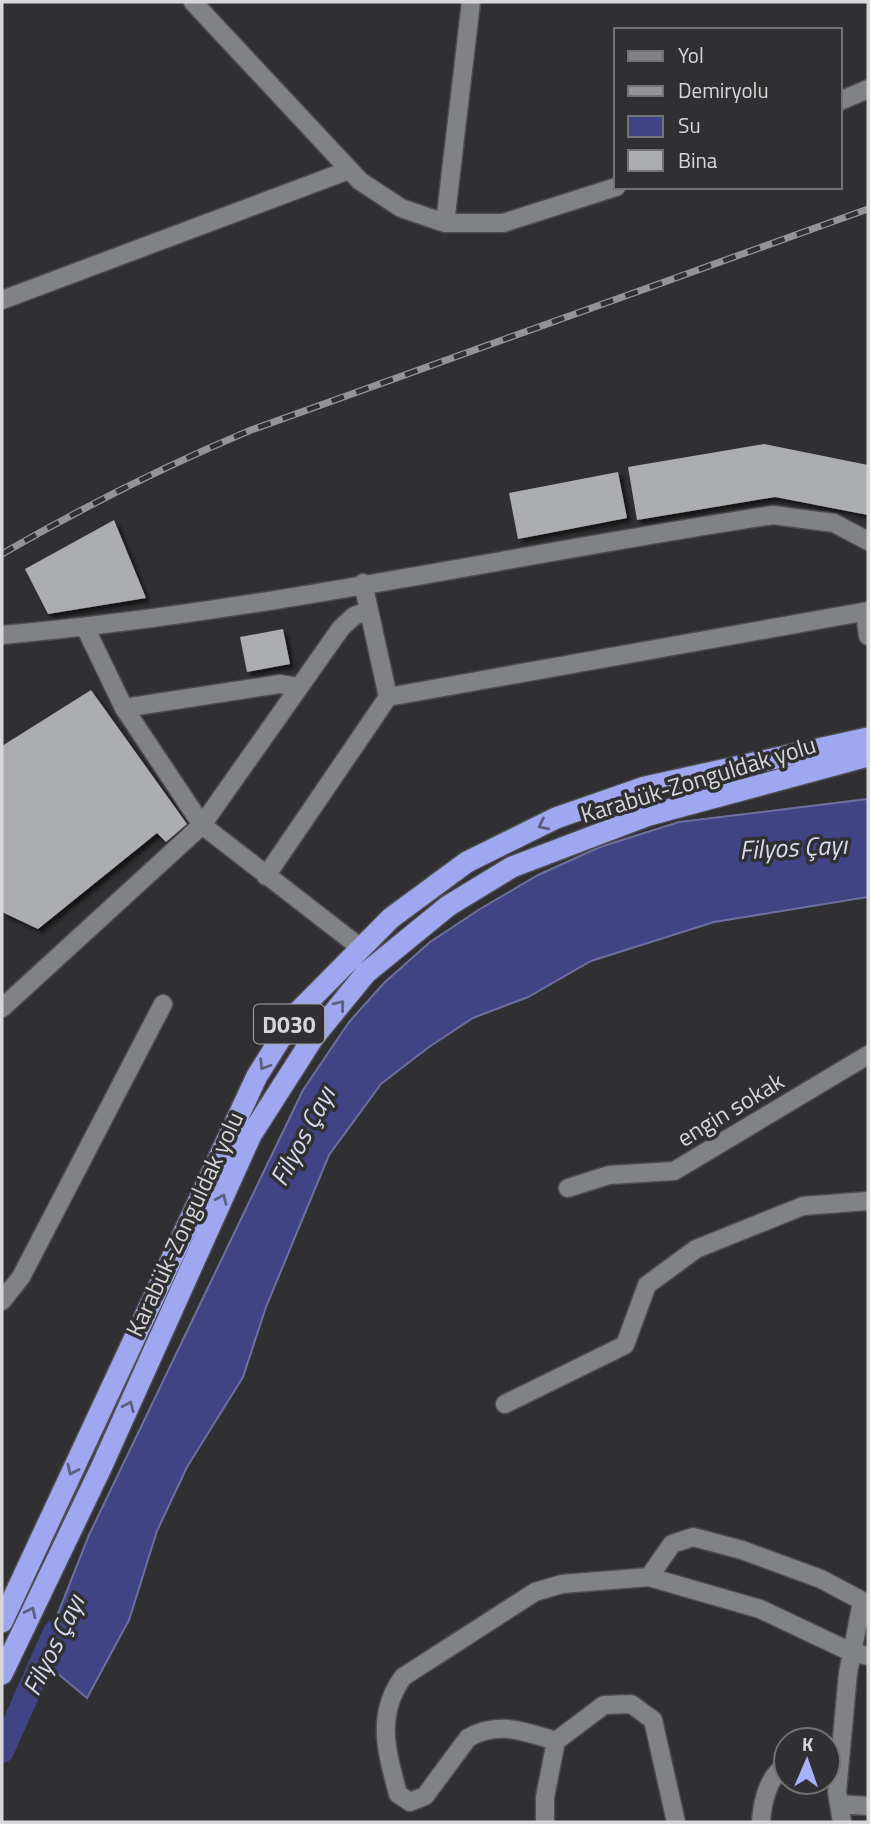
<svg xmlns="http://www.w3.org/2000/svg" width="870" height="1824" viewBox="0 0 870 1824" font-family="'Titillium Web',sans-serif">
  <defs>
    <filter id="shadow"><feDropShadow dx="4" dy="4" stdDeviation="2" flood-color="#0009"/></filter>
  </defs>
  <rect width="100%" height="100%" fill="#303033"/>
  <!-- water -->
  <path fill="#404484" stroke="#6d709e" stroke-width="2" d="M868 799V897L714 922 591 961 528 997 473 1018 429 1047 381 1084 329 1155 266 1307 243 1377 187 1467 157 1531 129 1620 87 1698 40 1659 89 1535 303 1090 349 1022 384 983 430 942 480 909 538 875 600 847 679 822Z"/>
  <g fill="none" stroke-linecap="round" stroke-linejoin="round">
    <!-- river -->
    <path stroke="#404484" stroke-width="24" d="M2 1751 55 1632"/>
  </g>
  <!-- building -->
  <path fill="#acadb0" filter="url(#shadow)" d="M764 444 868 465V515L775 497 637 520 628 467Z
    M618 472 627 518 518 539 509 493Z
    M114 520 146 598 48 614 25 569Z
    M283 629 290 664 247 672 240 637Z
    M91 690 187 824 166 842 157 833 38 929 2 912V746Z"/>
  <g fill="none" stroke-linecap="round" stroke-linejoin="round">
    <defs>
      <path id="minor" d="M193 2 360 181 401 208 445 223
        M471 2 445 223H503L616 187
        M840 101 868 89
        M2 300 349 170
        M865 612 868 636
        M2 635C261 612 516 554 773 515L834 523 868 541
        M388 697 868 611
        M124 708 280 684 299 687
        M266 876 388 697 363 583
        M361 948 202 825 341 628 354 616 369 610
        M2 1008 202 825 124 708 85 627
        M568 1188 609 1175 674 1171 868 1055
        M2 1301 21 1277 163 1004
        M505 1404 625 1345 647 1285 696 1249 803 1206 868 1201
        M649 1577 672 1544 693 1537 742 1550 821 1579 868 1604
        M556 1741C525 1732 498 1720 468 1738L425 1796 410 1802 398 1794C387 1752 375 1716 403 1677L535 1592 562 1584 649 1577 760 1609 851 1652 868 1656
        M839 1804 868 1806
        M545 1822V1797L556 1741 604 1705 631 1704 653 1720 676 1822
        M761 1822C762 1804 768 1775 786 1766
        M842 1822 837 1792 848 1673 862 1602"/>
      <path id="highway" d="M2 1622 257 1076 296 1014 391 918 467 862 556 818 645 787 868 738
        M2 1674 101 1468 251 1135 313 1038 366 973 448 906 512 867 649 815 868 756"/>
    </defs>
    <!-- minor casing -->
    <use href="#minor" stroke="#4d4d50" stroke-width="21"/>
    <!-- highway casing -->
    <use href="#highway" stroke="#4d4d50" stroke-width="24"/>
    <!-- minor -->
    <use href="#minor" stroke="#818285" stroke-width="18"/>
    <!-- highway -->
    <use href="#highway" stroke="#9ea7ef" stroke-width="21"/>
    <defs>
      <path id="rail" d="M2 554C83 507 165 466 251 430L868 209"/>
    </defs>
    <!-- rail casing -->
    <use href="#rail" stroke="#949496" stroke-width="7"/>
    <!-- rail -->
    <use href="#rail" stroke="#303033" stroke-width="4.5" stroke-dasharray="13" stroke-linecap="butt"/>
  </g>
  <!-- one-way arrows -->
  <defs><path id="oneway-chevron" d="M-2-3.5L2.5 0L-2 3.5" fill="none" stroke-width="1.6" stroke-linecap="round" stroke-linejoin="round" transform="scale(1.75)"/></defs>
  <g stroke="#5c607e">
    <use href="#oneway-chevron" transform="translate(543 825) rotate(154)"/>
    <use href="#oneway-chevron" transform="translate(340 1005) rotate(-51)"/>
    <use href="#oneway-chevron" transform="translate(264 1065) rotate(122)"/>
    <use href="#oneway-chevron" transform="translate(222 1199) rotate(-66)"/>
    <use href="#oneway-chevron" transform="translate(129 1406) rotate(-66)"/>
    <use href="#oneway-chevron" transform="translate(72 1470) rotate(115)"/>
    <use href="#oneway-chevron" transform="translate(31 1612) rotate(-64)"/>
  </g>
  <g text-anchor="middle" dominant-baseline="central" stroke-width="7" stroke-linejoin="round" paint-order="stroke">
    <!-- shield labels -->
    <rect fill="#303033" stroke="#a5a5a7" stroke-width="2" x="254" y="1004.5" width="70" height="39" rx="5"/>
    <g font-size="23" font-weight="bold" fill="#d7d7d9">
      <text x="289" y="1024">D030</text>
    </g>
    <!-- street labels -->
    <g font-size="24" fill="#d7d7d9" stroke="#303033">
      <text transform="translate(698 779) rotate(-17)">Karabük-Zonguldak yolu</text>
      <text transform="translate(730 1109) rotate(-31)">engin sokak</text>
      <text transform="translate(184 1224) rotate(-65)">Karabük-Zonguldak yolu</text>
    </g>
    <!-- water labels -->
    <g font-size="26" font-style="italic" fill="#d7daee" stroke="#303033">
      <text transform="translate(793 847) rotate(-3)">Filyos Çayı</text>
      <text transform="translate(302 1136) rotate(-62)">Filyos Çayı</text>
      <text transform="translate(53 1645) rotate(-64)">Filyos Çayı</text>
    </g>
  </g>
  <!-- border -->
  <rect width="870" height="1824" fill="none" stroke="#d7d7d9" stroke-width="7"/>
  <!-- legend -->
  <rect x="614" y="28" width="228" height="161" fill="#303033" stroke="#737375" stroke-width="2"/>
  <rect x="628" y="51" width="35" height="10" fill="#818285" stroke="#737375" stroke-width="2"/>
  <text x="678" y="63" font-size="21" fill="#d7d7d9">Yol</text>
  <rect x="628" y="86" width="35" height="10" fill="#949496" stroke="#737375" stroke-width="2"/>
  <text x="678" y="98" font-size="21" fill="#d7d7d9">Demiryolu</text>
  <rect x="628" y="116" width="35" height="21" fill="#404484" stroke="#737375" stroke-width="2"/>
  <text x="678" y="133" font-size="21" fill="#d7d7d9">Su</text>
  <rect x="628" y="150" width="35" height="21" fill="#acadb0" stroke="#737375" stroke-width="2"/>
  <text x="678" y="168" font-size="21" fill="#d7d7d9">Bina</text>
  <!-- north arrow -->
  <g transform="translate(807 1761) rotate(2)"><circle r="33" fill="#303033" stroke="#737375" stroke-width="2"/>
  <path d="M0-5L12 26L0 18L-12 26Z" fill="#a7b1fc"/>
  <text y="-10" font-size="19" font-weight="bold" text-anchor="middle" fill="#d7d7d9">K</text>
  </g>
</svg>
